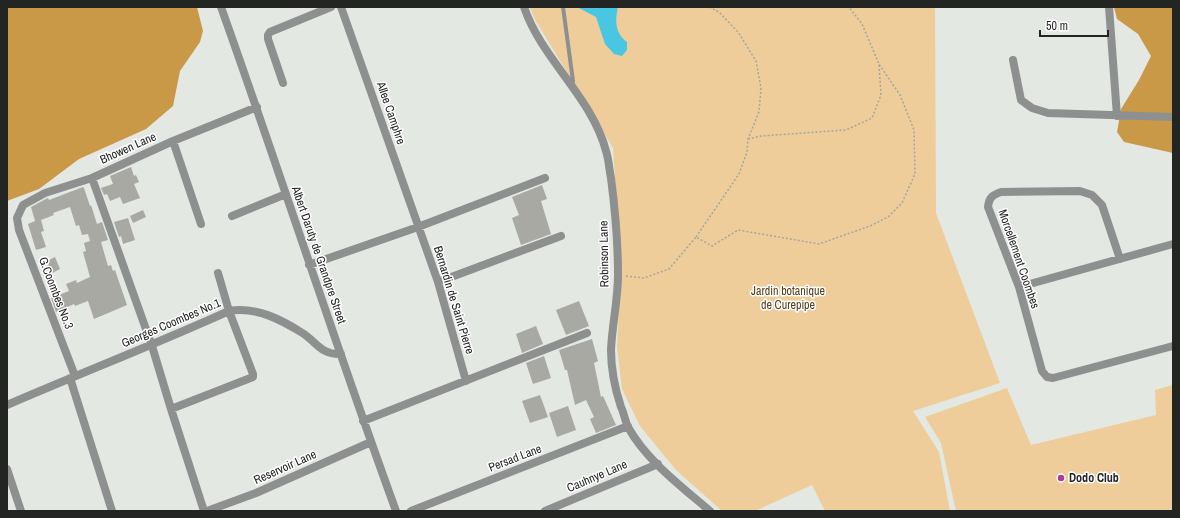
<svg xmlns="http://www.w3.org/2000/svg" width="1180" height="518" viewBox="0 0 1180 518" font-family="'Archivo Narrow',sans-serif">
  <rect width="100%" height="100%" fill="#e3e8e3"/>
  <!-- green -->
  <path fill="#eecd9a" d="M530 7H935L936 213 1000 383 913 411 939 452 950 511H825L812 485 755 511H722L676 470 640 426 622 389 617 347 621 267 613 148 534 18Z
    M1173 385V511H956L941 443 925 417 1007 388 1031 445 1156 415 1155 390Z"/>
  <!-- forest -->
  <path fill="#c99947" d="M7 7H197L203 31 200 42 180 71 173 106 146 129 79 159 39 189 7 201Z
    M1114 7H1173V153L1124 142 1117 132 1121 109 1139 80 1151 56 1138 34 1117 19Z"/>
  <!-- water -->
  <path fill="#49c7e2" d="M577 7H618C615 21 615 33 627 42V50L622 56 614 54 605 44 596 17Z"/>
  <!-- building -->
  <path fill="#a9a9a3" d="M131 167 134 176 136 175 139 182 134 184 140 198 123 204 120 197 110 201 107 194 104 195 101 188 113 184 110 176Z
    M542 185 547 199 541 201 551 234 521 245 512 218 519 215 512 197Z
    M83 187 84 188 90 206 91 205 97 224 102 222 108 240 101 242 108 266 111 265 113 271 115 270 127 305 94 319 88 301 75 306 74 304 56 312 51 298 69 291 66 284 76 280 77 283 90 277 83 252 86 251 84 243 90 241 88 234 82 235 79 225 76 226 70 207 53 213 54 215 41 220 44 231 41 232 46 247 36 250 28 224 35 221 31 207 44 200 48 198 49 200Z
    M143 210 146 217 133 223 130 216Z
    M128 218 135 240 123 244 121 236 119 237 114 222Z
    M55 257 60 269 52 273 47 261Z
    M579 301 589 326 566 335 556 310Z
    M536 326 543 344 522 353 516 334Z
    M592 339 598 361 594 363 601 397 603 396 616 425 596 433 590 419 594 417 586 400 575 405 567 370H565L559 350Z
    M544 356 551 378 533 384 526 363Z
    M540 395 548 417 530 423 522 401Z
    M568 406 576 430 557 437 549 413Z"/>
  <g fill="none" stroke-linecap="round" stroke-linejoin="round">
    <!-- path -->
    <path stroke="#a2a6a2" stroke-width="1.5" stroke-dasharray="2 2" stroke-linecap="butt" d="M748 139 761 136 846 130 872 118 881 95 879 64 862 24 849 7
      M696 237 739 174 747 152 748 139 759 112 761 88 756 61 738 32 719 12 709 7
      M626 276 644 278 669 269 696 237 712 246 738 230 819 244 870 226 888 217 902 203 915 174 914 130 900 95 879 64"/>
    <!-- lane -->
    <path stroke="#8d908f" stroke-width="4" d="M563 7 573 81 572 86"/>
    <!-- street -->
    <path stroke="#8d908f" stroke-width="8" d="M221 7C281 175 335 344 396 511
      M341 7 438 282 466 381
      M524 7C542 60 592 97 606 151 609 160 609 169 611 178 615 209 618 243 618 275 618 300 612 325 611 350 611 369 615 389 621 407 624 413 625 421 628 427 646 460 682 487 710 511
      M1109 7 1117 116
      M1013 60 1021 100 1032 108 1048 113 1173 117
      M283 83 268 39V35L270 32 331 7
      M173 141 201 224
      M92 178 152 346 171 409 204 511
      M232 216 286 194
      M1120 259 1102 205 1092 195 1080 191 1001 192C992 195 989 198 988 207L1019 287 1042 371 1047 377 1053 378 1173 346
      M309 265 418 227 545 178
      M438 282 561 236
      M1019 287 1173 244
      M75 376 19 230 17 218 23 205 45 193 92 178 173 141 257 107
      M70 378 112 511
      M7 405C81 373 156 344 229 311 256 306 282 320 304 334 318 344 322 355 341 354
      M171 409 253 377V374L229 311 218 273
      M363 421 587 333
      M7 469 21 511
      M207 511 256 493 371 442
      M411 511 628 426
      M545 511 658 464"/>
  </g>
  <!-- markers -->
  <circle fill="#ad3c97" stroke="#fff" stroke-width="1.5" cx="1061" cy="478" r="4"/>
  <g text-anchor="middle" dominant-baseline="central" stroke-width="3" stroke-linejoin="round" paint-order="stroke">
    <!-- street labels -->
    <g font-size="12" fill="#232523" stroke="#fff">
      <text transform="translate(391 113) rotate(71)">Allee Camphre</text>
      <text transform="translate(128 148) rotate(-24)">Bhowen Lane</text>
      <text transform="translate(604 254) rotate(-91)">Robinson Lane</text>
      <text transform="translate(319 255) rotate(71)">Albert Daruty de Grandpre Street</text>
      <text transform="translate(1019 259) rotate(71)">Morcellement Coombes</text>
      <text transform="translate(56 293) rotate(69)">G.Coombes No.3</text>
      <text transform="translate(454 300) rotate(73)">Bernardin de Saint Pierre</text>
      <text transform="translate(171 323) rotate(-23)">Georges Coombes No.1</text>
      <text transform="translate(515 458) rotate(-21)">Persad Lane</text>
      <text transform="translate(285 467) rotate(-24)">Reservoir Lane</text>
      <text transform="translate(597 476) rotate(-23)">Cauhnye Lane</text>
    </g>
    <!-- park labels -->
    <g font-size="12" fill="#513d1a" stroke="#fff">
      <text x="788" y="291">Jardin botanique<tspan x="788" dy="14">de Curepipe</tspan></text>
    </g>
    <!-- poi labels -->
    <g font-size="12" font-weight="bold" fill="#232523" stroke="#fff" text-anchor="start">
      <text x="1069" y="478">Dodo Club</text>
    </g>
  </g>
  <!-- border -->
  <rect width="1180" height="518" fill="none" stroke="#232523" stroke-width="16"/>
  <!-- scale -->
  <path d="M1040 30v6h68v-6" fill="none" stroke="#232523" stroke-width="2"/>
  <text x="1046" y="30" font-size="12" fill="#232523" stroke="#ffffff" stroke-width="3" paint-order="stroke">50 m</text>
</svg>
